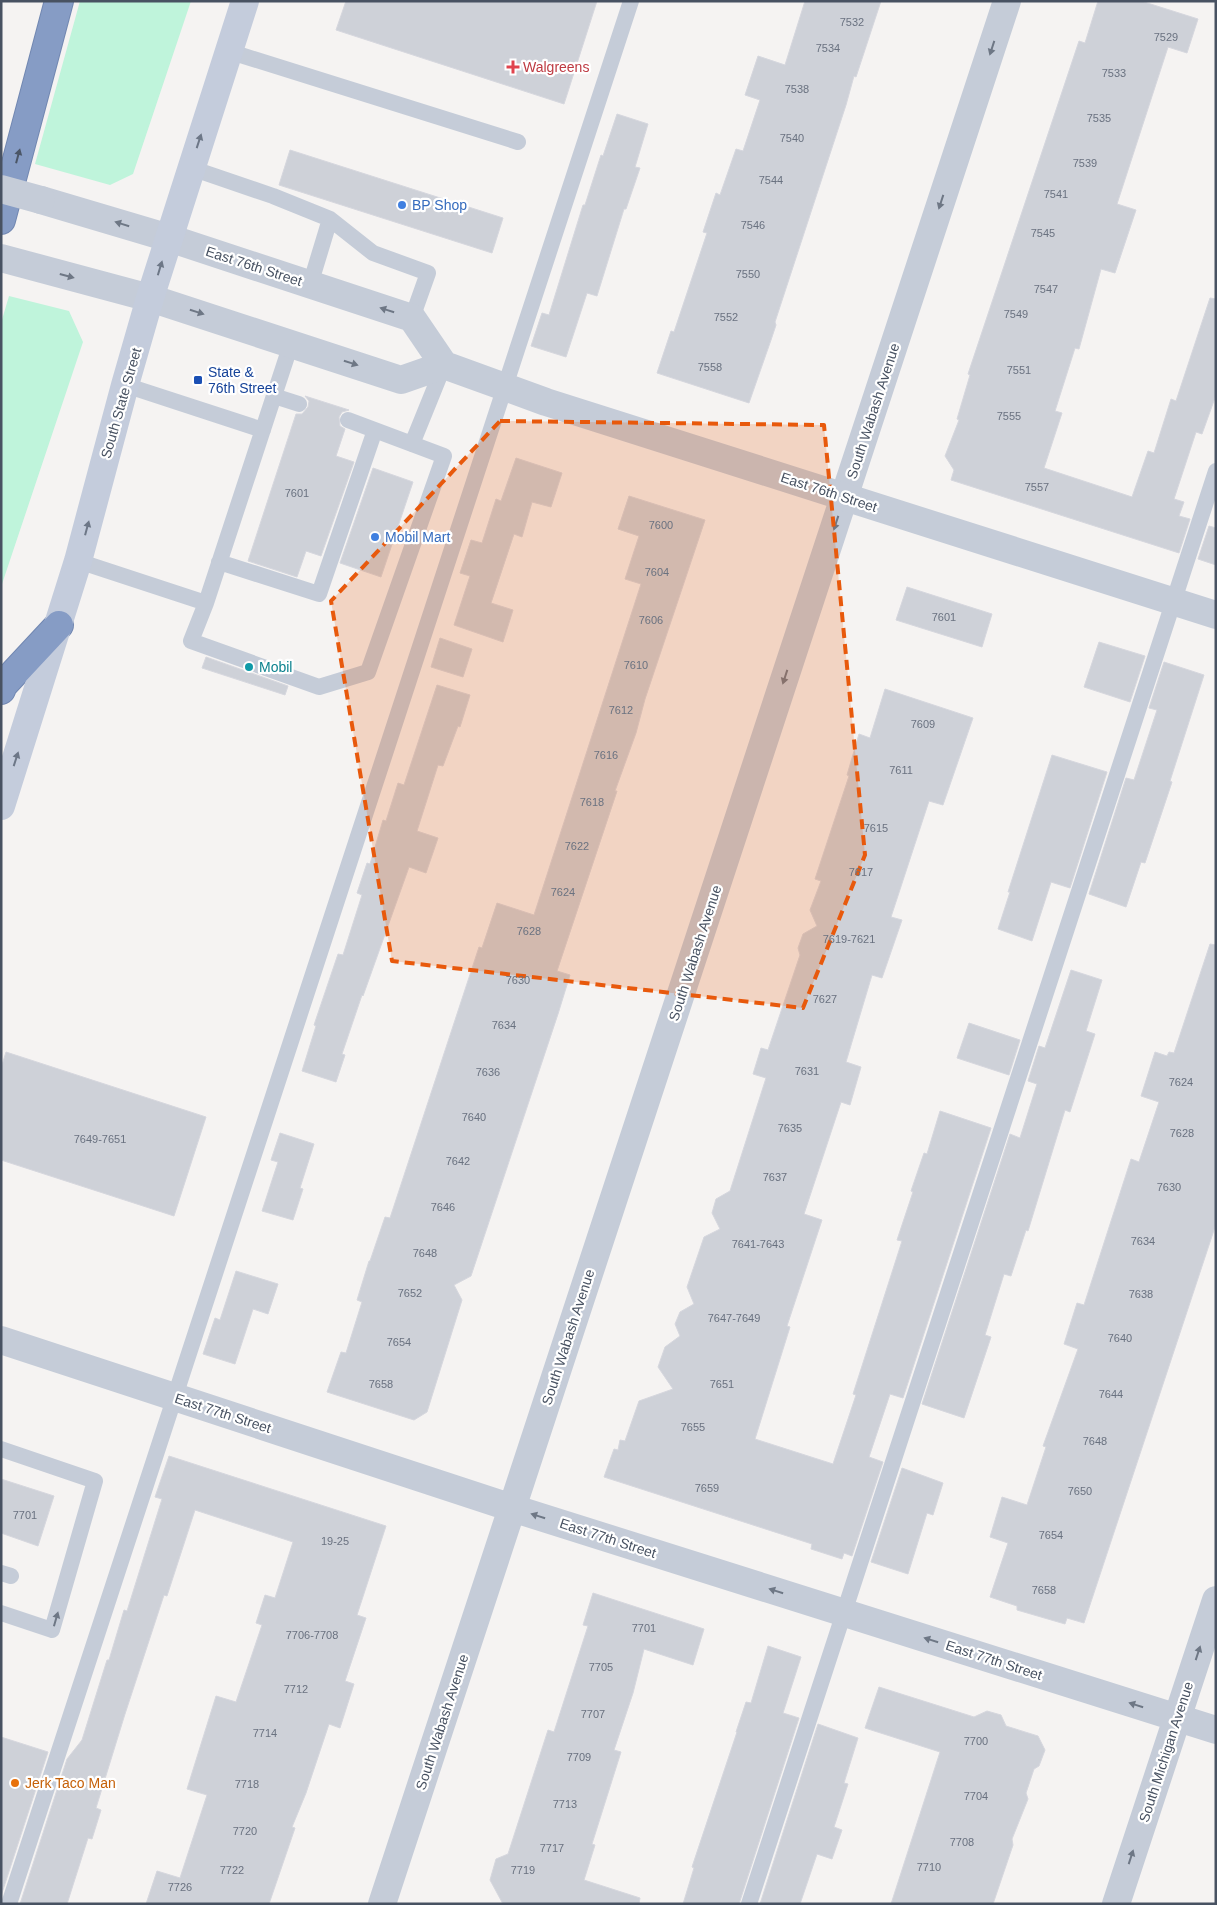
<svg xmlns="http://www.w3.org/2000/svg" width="1217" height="1905" viewBox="0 0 1217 1905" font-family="Arial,sans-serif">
  <rect width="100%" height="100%" fill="#f5f3f2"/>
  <!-- green -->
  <path fill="#bff4db" d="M80 1H191L133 174 110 185 35 164Z
    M9 296 69 311 83 342 1 587V323Z"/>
  <!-- building -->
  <path fill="#ced1d8" stroke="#d6d7de" d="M346 1H597L564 104 336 30Z
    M805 1H881L856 77 854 76 846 105 775 322 776 325 771 340 749 403 657 373 671 331 674 332 707 233 703 232 716 193 720 195 736 149 743 151 760 100 745 95 758 56 785 65Z
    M1098 1H1141L1198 19 1187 53 1168 47 1117 204 1136 210 1115 273 1101 269 1079 349 1075 348 1055 411 1062 413 1044 468 1132 497 1148 451 1154 453 1171 399 1176 401 1210 298 1216 299V395L1202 434 1196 432 1174 499 1184 502 1179 516 1190 519 1179 553 951 480 954 470 945 456 959 420 957 419 970 375 968 374 1079 41 1085 43Z
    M617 114 648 124 635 167 640 168 626 209H624L597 296 587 293 566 357 531 346 542 313 549 315 583 205H585L601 155 603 156Z
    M290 150 503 218 492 253 279 185Z
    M305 396 349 410 342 412 339 417 340 426 345 429 336 456 354 462 321 556 306 551 297 577 248 561 296 414H302L308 407 309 401Z
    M516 458 562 473 551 507 532 502 522 537 514 534 491 603 513 610 503 642 454 625 470 576 460 573 471 540 482 543 496 499 501 501Z
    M373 468 413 482 381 577 340 563Z
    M629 496 705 520 645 699 636 733 615 791H617L557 971 570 975 558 1014 471 1276 454 1285 462 1300 427 1412 414 1420 327 1392 341 1352 346 1353 362 1302 357 1300 369 1261H370L385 1217 390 1218 479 947 482 948 497 903 534 915 641 584 625 579 639 536 618 529Z
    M1209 526 1216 528V565L1198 559Z
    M907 587 992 614 982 647 896 620Z
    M440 638 472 649 463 677 431 667Z
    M1099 642 1145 656 1130 702 1084 687Z
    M206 657 288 686 285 695 202 668Z
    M1164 662 1204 675 1170 781 1172 782 1145 863 1141 862 1126 907 1089 894 1126 778 1134 780 1157 710 1149 708Z
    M437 685 470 695 460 727 458 726 443 766 438 765 417 831 438 838 426 873 409 867 363 996 362 995 342 1054 345 1055 336 1082 302 1071 316 1026 314 1025 338 954 343 955 362 895 357 893 367 863 370 864 383 820 386 821 398 783 404 785Z
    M885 689 973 718 943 805 929 801 891 917 902 920 882 978 872 975 846 1062 861 1067 850 1105 841 1102 804 1214 822 1220 787 1326 790 1327 755 1439 833 1464 856 1395 853 1394 902 1241 897 1240 913 1192 911 1191 924 1153 927 1154 940 1111 991 1128 903 1398 890 1394 869 1457 883 1462 852 1556 844 1553 842 1559 811 1549 812 1544 604 1477 614 1449 618 1450 620 1440 625 1441 639 1401 673 1389 658 1367 665 1347 680 1336 675 1324 680 1312 694 1304 687 1287 704 1237 720 1229 712 1213 716 1199 730 1191 766 1078 753 1074 761 1048 768 1050 800 955 798 948 803 934 817 926 810 910 821 881 815 879 849 776 847 775 859 734 870 738Z
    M1052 755 1107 772 1070 888 1051 882 1032 941 998 929 1010 892H1008Z
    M1210 944 1216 945V1224L1084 1623 1067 1618 1065 1624 1017 1610V1606L990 1597 1008 1543 990 1537 1002 1497 1027 1505 1046 1447 1043 1446 1078 1349 1064 1344 1077 1303 1084 1305 1131 1159 1139 1162 1159 1102 1141 1096 1155 1052 1167 1056 1169 1052 1174 1053Z
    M1071 970 1102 980 1086 1031 1095 1034 1070 1112 1065 1110 1028 1231 1026 1230 1011 1276 1004 1274 985 1335 991 1337 964 1418 922 1404 1010 1134 1020 1138 1037 1084 1028 1081 1039 1046 1045 1048Z
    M969 1023 1020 1040 1009 1075 957 1058Z
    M6 1052 206 1117 174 1216 1 1160V1068Z
    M280 1133 314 1144 300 1188 303 1189 293 1220 262 1211 278 1162 271 1160Z
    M236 1271 278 1284 268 1314 253 1309 235 1364 203 1354 215 1318 220 1320Z
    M169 1456 386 1526 357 1615 366 1618 345 1681 354 1684 340 1728 329 1724 306 1793 292 1827 295 1828 269 1904H146L157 1871 180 1878 207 1795 187 1789 216 1696 236 1702 262 1625 256 1623 265 1595 275 1598 293 1542 195 1510 167 1596 164 1595 125 1714 96 1808 101 1810 92 1839 88 1838 67 1904H20L67 1759 82 1740 107 1660H109L124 1610 127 1611 162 1499 155 1497Z
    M902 1468 943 1483 933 1515 927 1513 908 1574 871 1562Z
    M1 1479 54 1496 38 1546 1 1533Z
    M593 1593 704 1629 693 1665 644 1649 633 1693 614 1750 621 1752 592 1844 595 1845 584 1880 640 1898 639 1904H503L490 1880 496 1859 508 1854 548 1730 554 1732 588 1626 583 1625Z
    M768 1646 801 1657 783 1713 799 1718 739 1904H683L694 1868 692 1867 737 1732H736L746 1702 751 1703Z
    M879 1687 974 1717 987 1711 1001 1715 1006 1726 1038 1736 1045 1750 1039 1766 1034 1769 1026 1793 1028 1799 1012 1839 1013 1845 993 1904H891L940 1752 865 1728Z
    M818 1724 858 1738 844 1783 848 1784 834 1827 842 1830 832 1859 817 1854 800 1904H760Z
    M1 1737 48 1752 1 1896Z"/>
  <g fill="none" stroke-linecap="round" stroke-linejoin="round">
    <defs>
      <path id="motorway" d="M1 220 59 1
        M1 690 3 685 59 625"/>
    </defs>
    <!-- motorway casing -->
    <use href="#motorway" stroke="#7187b1" stroke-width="30"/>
    <!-- service -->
    <path stroke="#c5ccd8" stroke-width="16" d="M228 51 518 142
      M191 168 273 196 330 219 373 253 428 273 412 318
      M310 285 330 219
      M125 385 263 430
      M274 396 299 404
      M412 444 444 365
      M78 561 206 603 291 344
      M219 562 319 594 375 430
      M206 603 191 641 319 687 368 672 444 456 348 420
      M1 1449 95 1481 52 1630 1 1613
      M1 1573 11 1576
      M9 1904 631 1
      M749 1904 1216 471"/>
    <!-- minor -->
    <path stroke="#c5ccd8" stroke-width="28" d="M1 1340 512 1508 1216 1730
      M382 1904 1007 1
      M1116 1904 1216 1600"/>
    <!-- tertiary -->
    <path stroke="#c5ccd8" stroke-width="28" d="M41 200 169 238 412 318 444 365 546 402 1216 615
      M1 258 150 298 401 380 444 365"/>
    <!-- secondary -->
    <path stroke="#c4ccdc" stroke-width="28" d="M1 806 78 561 125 385 150 298 245 1"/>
    <!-- motorway -->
    <use href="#motorway" stroke="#869cc5" stroke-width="28"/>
    <!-- tertiary-bridge -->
    <path stroke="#c5ccd8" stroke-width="28" d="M1 189 41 200"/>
  </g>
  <!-- one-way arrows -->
  <defs><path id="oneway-solid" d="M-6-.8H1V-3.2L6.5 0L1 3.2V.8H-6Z" transform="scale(1.25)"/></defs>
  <g fill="#6e7785">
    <use href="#oneway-solid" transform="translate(992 48) rotate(108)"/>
    <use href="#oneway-solid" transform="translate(941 202) rotate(108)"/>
    <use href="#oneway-solid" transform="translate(122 224) rotate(-163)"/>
    <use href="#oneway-solid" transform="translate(67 276) rotate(15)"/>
    <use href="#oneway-solid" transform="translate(387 310) rotate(-162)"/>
    <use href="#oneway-solid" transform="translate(197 312) rotate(18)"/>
    <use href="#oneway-solid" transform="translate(351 363) rotate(18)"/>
    <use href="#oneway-solid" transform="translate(836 523) rotate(108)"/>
    <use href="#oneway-solid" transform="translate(785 677) rotate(108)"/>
    <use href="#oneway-solid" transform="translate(538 1516) rotate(-162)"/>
    <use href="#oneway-solid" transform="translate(776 1591) rotate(-162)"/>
    <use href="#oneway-solid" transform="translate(56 1619) rotate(-74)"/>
    <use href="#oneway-solid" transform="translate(931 1640) rotate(-162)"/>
    <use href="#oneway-solid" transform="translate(1198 1653) rotate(-72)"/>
    <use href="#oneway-solid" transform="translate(1136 1705) rotate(-162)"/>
    <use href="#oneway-solid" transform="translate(1131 1857) rotate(-72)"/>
  </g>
  <g fill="#6d7787">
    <use href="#oneway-solid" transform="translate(199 141) rotate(-72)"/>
    <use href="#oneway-solid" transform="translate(160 268) rotate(-73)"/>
    <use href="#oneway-solid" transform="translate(87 528) rotate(-75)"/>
    <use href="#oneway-solid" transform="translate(16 759) rotate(-72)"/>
  </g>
  <use fill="#4b5667" href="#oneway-solid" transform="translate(18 156) rotate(-75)"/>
  <!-- marked area -->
  <path fill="#e8590c" fill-opacity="0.2" stroke="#e8590c" stroke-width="4" stroke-dasharray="10 6" stroke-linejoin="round" d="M500 421 824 425 865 855 803 1008 392 961 331 601Z"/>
  <!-- markers -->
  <path fill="#e0444e" stroke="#fff" stroke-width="2" d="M510.5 59.5h5v5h5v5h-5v5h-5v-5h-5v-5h5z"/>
  <g fill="#3f7fe0" stroke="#fff" stroke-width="2">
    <circle cx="402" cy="205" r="5"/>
    <circle cx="375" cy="537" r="5"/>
  </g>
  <rect fill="#1a4fb4" stroke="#fff" stroke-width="2" x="193" y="375" width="10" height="10" rx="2.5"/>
  <circle fill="#0f9aa8" stroke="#fff" stroke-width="2" cx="249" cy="667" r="5"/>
  <circle fill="#e8710a" stroke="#fff" stroke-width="2" cx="15" cy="1783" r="5"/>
  <g text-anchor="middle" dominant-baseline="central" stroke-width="4.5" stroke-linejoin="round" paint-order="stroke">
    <!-- number labels -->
    <g font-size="11" fill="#6a7280">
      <text x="852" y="22">7532</text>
      <text x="1166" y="37">7529</text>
      <text x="828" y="48">7534</text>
      <text x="1114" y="73">7533</text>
      <text x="797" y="89">7538</text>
      <text x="1099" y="118">7535</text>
      <text x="792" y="138">7540</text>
      <text x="1085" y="163">7539</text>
      <text x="771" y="180">7544</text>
      <text x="1056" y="194">7541</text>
      <text x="753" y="225">7546</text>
      <text x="1043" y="233">7545</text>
      <text x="748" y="274">7550</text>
      <text x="1046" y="289">7547</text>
      <text x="1016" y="314">7549</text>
      <text x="726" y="317">7552</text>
      <text x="710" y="367">7558</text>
      <text x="1019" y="370">7551</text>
      <text x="1009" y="416">7555</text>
      <text x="1037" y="487">7557</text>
      <text x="297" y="493">7601</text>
      <text x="661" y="525">7600</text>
      <text x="657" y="572">7604</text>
      <text x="944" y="617">7601</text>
      <text x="651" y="620">7606</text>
      <text x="636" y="665">7610</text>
      <text x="621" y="710">7612</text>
      <text x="923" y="724">7609</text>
      <text x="606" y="755">7616</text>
      <text x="901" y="770">7611</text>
      <text x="592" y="802">7618</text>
      <text x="876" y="828">7615</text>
      <text x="577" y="846">7622</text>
      <text x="861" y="872">7617</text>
      <text x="563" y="892">7624</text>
      <text x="529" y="931">7628</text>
      <text x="849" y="939">7619-7621</text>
      <text x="518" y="980">7630</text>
      <text x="825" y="999">7627</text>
      <text x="504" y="1025">7634</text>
      <text x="807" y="1071">7631</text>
      <text x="488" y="1072">7636</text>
      <text x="1181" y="1082">7624</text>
      <text x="474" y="1117">7640</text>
      <text x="790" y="1128">7635</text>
      <text x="1182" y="1133">7628</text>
      <text x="100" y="1139">7649-7651</text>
      <text x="458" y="1161">7642</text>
      <text x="775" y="1177">7637</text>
      <text x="1169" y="1187">7630</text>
      <text x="443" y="1207">7646</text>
      <text x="1143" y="1241">7634</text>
      <text x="758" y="1244">7641-7643</text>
      <text x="425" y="1253">7648</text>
      <text x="410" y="1293">7652</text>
      <text x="1141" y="1294">7638</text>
      <text x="734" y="1318">7647-7649</text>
      <text x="1120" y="1338">7640</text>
      <text x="399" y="1342">7654</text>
      <text x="381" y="1384">7658</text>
      <text x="722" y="1384">7651</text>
      <text x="1111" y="1394">7644</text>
      <text x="693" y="1427">7655</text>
      <text x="1095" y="1441">7648</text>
      <text x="707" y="1488">7659</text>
      <text x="1080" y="1491">7650</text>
      <text x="25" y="1515">7701</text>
      <text x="1051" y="1535">7654</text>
      <text x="335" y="1541">19-25</text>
      <text x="1044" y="1590">7658</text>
      <text x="644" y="1628">7701</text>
      <text x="312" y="1635">7706-7708</text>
      <text x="601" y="1667">7705</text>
      <text x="296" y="1689">7712</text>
      <text x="593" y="1714">7707</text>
      <text x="265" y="1733">7714</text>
      <text x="976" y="1741">7700</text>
      <text x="579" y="1757">7709</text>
      <text x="247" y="1784">7718</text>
      <text x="976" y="1796">7704</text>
      <text x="565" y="1804">7713</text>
      <text x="245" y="1831">7720</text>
      <text x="962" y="1842">7708</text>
      <text x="552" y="1848">7717</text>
      <text x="929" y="1867">7710</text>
      <text x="232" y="1870">7722</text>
      <text x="523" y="1870">7719</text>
      <text x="180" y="1887">7726</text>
    </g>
    <!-- health labels -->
    <g font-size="14" fill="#be3a42" stroke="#fff" text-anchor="start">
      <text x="523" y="67">Walgreens</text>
    </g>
    <!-- shop labels -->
    <g font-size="14" fill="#366cbe" stroke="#fff" text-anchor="start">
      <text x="412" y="205">BP Shop</text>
      <text x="385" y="537">Mobil Mart</text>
    </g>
    <!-- street labels -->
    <g font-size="14" fill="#485262" stroke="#fff">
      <text transform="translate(254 266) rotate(18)">East 76th Street</text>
      <text transform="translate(121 403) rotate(-74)">South State Street</text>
      <text transform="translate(873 411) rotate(-72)">South Wabash Avenue</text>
      <text transform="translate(829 492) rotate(18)">East 76th Street</text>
      <text transform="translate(695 953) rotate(-72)">South Wabash Avenue</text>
      <text transform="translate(568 1337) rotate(-72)">South Wabash Avenue</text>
      <text transform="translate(223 1413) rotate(18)">East 77th Street</text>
      <text transform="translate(608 1538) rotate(18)">East 77th Street</text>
      <text transform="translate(994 1660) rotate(18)">East 77th Street</text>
      <text transform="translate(442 1722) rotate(-72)">South Wabash Avenue</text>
      <text transform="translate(1166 1752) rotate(-72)">South Michigan Avenue</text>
    </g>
    <!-- transit labels -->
    <g font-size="14" fill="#164399" stroke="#fff" text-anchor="start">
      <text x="208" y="372">State &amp;<tspan x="208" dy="16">76th Street</tspan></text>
    </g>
    <!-- culture labels -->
    <g font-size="14" fill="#0d838f" stroke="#fff" text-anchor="start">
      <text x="259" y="667">Mobil</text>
    </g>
    <!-- food labels -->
    <g font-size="14" fill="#c56008" stroke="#fff" text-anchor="start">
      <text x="25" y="1783">Jerk Taco Man</text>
    </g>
  </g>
  <!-- border -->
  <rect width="1217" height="1905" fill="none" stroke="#485262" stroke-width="5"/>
</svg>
